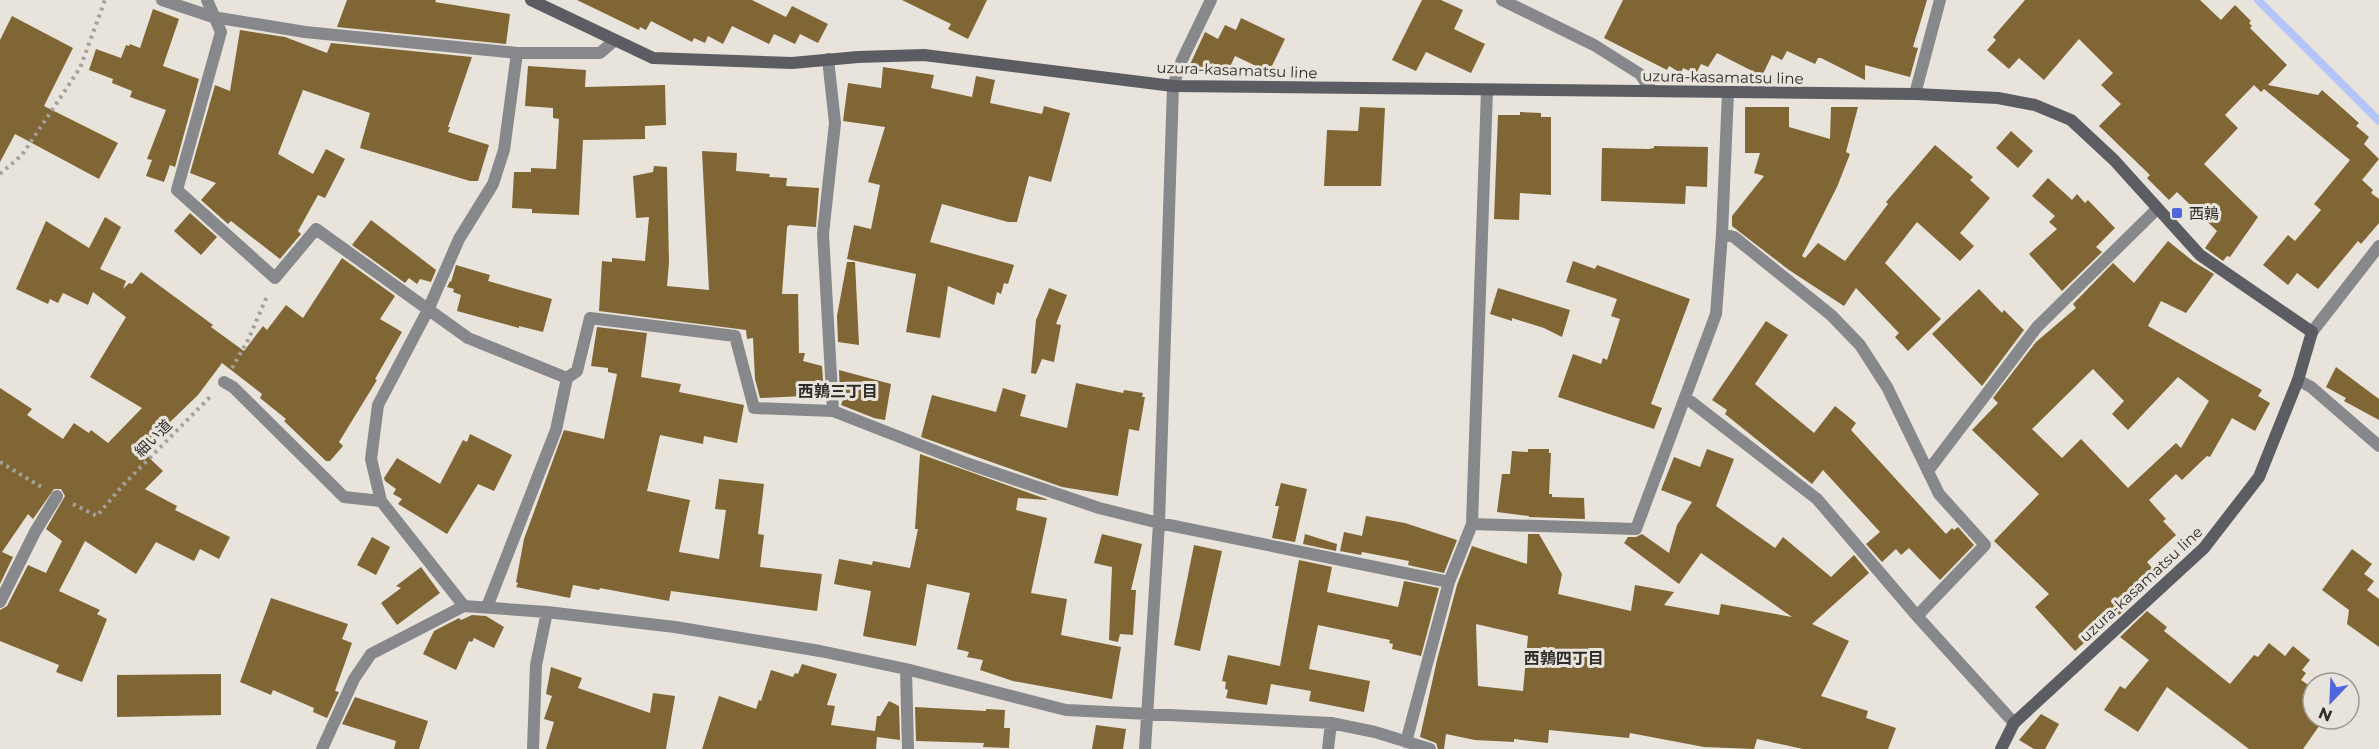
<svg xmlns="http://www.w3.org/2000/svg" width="2379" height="749" viewBox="0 0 2379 749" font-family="Montserrat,'Noto Sans JP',sans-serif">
  <rect width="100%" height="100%" fill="#e8e3db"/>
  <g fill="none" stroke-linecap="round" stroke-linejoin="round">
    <!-- stream -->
    <path stroke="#b6c5f9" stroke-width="8" d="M2258 0 2379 121"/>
  </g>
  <!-- building -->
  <path fill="#816635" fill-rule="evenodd" d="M347 0H436L435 2 510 14 506 44 337 27Z
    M577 0H752L786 17 792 6 828 24 818 43 800 34 795 44 774 34 769 44 732 26 723 44 708 36 705 43 694 38 692 42 651 21 646 30 640 27 639 30Z
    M902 0H987L968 39 948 29 951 24Z
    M1422 0H1441L1463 10 1454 29 1485 44 1471 73 1426 52 1416 71 1392 60Z
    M1623 0H1927L1913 47 1918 48 1910 77 1865 65V80L1821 58H1818L1815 64 1787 51 1782 60 1772 55 1762 76 1717 53 1708 67 1701 64 1696 74 1683 68 1681 73 1669 66 1667 70 1604 38Z
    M2025 0H2200L2221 20 2235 5 2251 21 2249 23 2252 26 2250 28 2287 65 2268 85 2318 95 2322 90 2359 123 2356 126 2369 137 2364 144 2379 159 2362 180 2373 190 2371 193 2379 199V223L2361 244 2358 241 2318 289 2297 273 2288 285 2263 265 2288 235 2295 241 2321 210 2314 204 2350 160 2264 89 2261 92 2254 85 2225 115 2238 128 2204 164 2258 217 2230 257 2227 256 2223 261 2205 248 2217 231 2177 192 2169 200 2147 178 2150 175 2099 126 2121 104 2101 85 2113 73 2079 39 2044 80 2019 58 2009 69 1987 50 1996 40 1993 37Z
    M153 9 179 19 163 66 199 79 175 167 170 165 164 182 146 176 152 160 147 159 166 110 130 97 132 91 112 83 113 79 89 70 96 49 121 58 126 45 129 46 130 44 140 48Z
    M12 16 73 48 44 106 118 143 99 179 15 134 0 162V40Z
    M1241 18 1285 39 1269 72 1235 56 1228 71 1212 63 1208 71H1187L1205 32 1218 39 1225 25 1236 30Z
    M240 30 285 37 327 53 331 43 472 57 448 127H450L448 132 489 145 478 181H470L360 148 370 113 303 90 278 154 313 174 326 149 345 159 325 198 318 195 298 231 301 234 280 259 231 221 228 224 201 200 216 183 190 173 215 85 230 91Z
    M528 66 586 70 585 87 665 85 666 125 645 126V139L583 140 579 215 532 213V209L512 208 514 172H531V168L556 169 559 119 553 118V108L525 106Z
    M883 67 934 75 931 88 972 97 976 76 995 80 990 103 1042 114 1044 106 1070 113 1051 182 1029 176 1017 222H1008L942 204 930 242 1014 265 1008 284 1004 283 1001 294 997 292 994 305 948 286 940 338 906 332 916 274 847 259 854 225 871 229 880 185 868 182 885 127 843 121 848 83 881 88Z
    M1360 107 1385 108 1381 186H1324L1327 130 1358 131Z
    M1745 107H1789V127L1830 139 1831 107H1858L1846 152 1850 154 1837 187 1802 256 1805 258 1818 243 1845 261 1888 204 1886 202 1935 145 1973 177 1970 180 1990 198 1960 233 1974 246 1960 261 1917 222 1885 263 1941 319 1908 351 1895 337 1899 333 1856 288 1844 306 1789 270 1732 226V216L1764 176 1754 173 1760 153H1745Z
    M1520 112 1541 113V117H1551V195L1520 193 1519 220 1494 219 1498 115H1520Z
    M2011 131 2033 151 2018 168 1996 148Z
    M1654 146 1708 147 1707 187 1686 186 1685 204 1601 201 1602 148 1649 149 1654 148Z
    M702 151 737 153 736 171 770 174 769 177 787 178 786 186 819 188 816 227 789 225 787 227 782 294H798L799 353H805L803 361 822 366 824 395 760 398 755 379 753 338 747 339 746 330 599 311 602 261 612 262V258L645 261 649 217 636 218 633 176 653 172 654 166 667 167 669 263 667 286 709 290Z
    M2048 178 2072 200 2077 194 2085 203 2088 200 2115 228 2096 247 2102 252 2062 291 2029 254 2057 229 2049 222 2055 216 2032 196Z
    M190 213 217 237 201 255 174 231Z
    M105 217 121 227 100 269 126 281 123 289 129 283 132 284 141 272 213 325 211 327 244 351 263 326 267 330 286 305 303 318 342 258 395 296 380 319 402 332 375 379 377 380 339 442 343 446 330 461H326L284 421 286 419 260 398 262 394 222 363 198 395 141 450 163 471 145 489 177 506 175 510 230 537 219 559 200 549 194 561 156 542 136 574 85 541 59 591 100 610 97 614 107 619 82 682 56 672 59 665 0 641V610L7 606 28 565 46 573 62 541 46 529 65 496 61 489H54L33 519 28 514 2 552 13 557 0 584V388L32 409 27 415 63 439 74 423 89 433 91 430 108 443 142 408 90 377 126 317 93 292 88 305 63 293 58 303 50 299 48 304 16 289 46 221 89 248Z
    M371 220 436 270 431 282 420 279 417 284 409 278 405 283 352 245Z
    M2168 241 2194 262 2214 274 2186 313 2161 301 2148 326 2262 390 2258 396 2270 403 2255 431 2232 418 2210 457 2207 456 2182 480 2176 474 2149 500 2166 519 2163 521 2176 535 2147 562 2158 575 2132 599 2134 601 2106 627 2104 625 2075 651 2035 607 2049 594 1994 541 2039 494 1972 430 1998 403 1993 398 2036 342 2076 308 2073 304 2113 263 2134 283ZM2093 369 2124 401 2112 414 2128 430 2178 377 2209 401 2181 448 2176 443 2128 488 2081 439 2062 458 2032 429Z
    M1573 261 1595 269 1597 265 1690 299 1651 404 1662 408 1654 429 1558 397 1573 354 1601 364 1603 358 1607 360 1620 319 1611 316 1617 299 1566 282Z
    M847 262H855L859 345 838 342 837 316Z
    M456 265 490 275 488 281 552 299 543 332 519 326V328L457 311 461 295 453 292 454 289 447 287 450 281 451 282Z
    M1049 288 1067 295 1056 324 1061 325 1054 362 1042 359 1036 374 1031 373 1036 320Z
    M1498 288 1570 310 1562 337 1544 328 1512 318V321L1490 314Z
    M1979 289 2002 313 2004 310 2024 330 1982 386 1932 334Z
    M1766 321 1788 335 1755 384 1814 433 1835 406 1856 423 1851 430 1946 534 1952 528 1954 530 1958 527 1974 545 1940 580 1909 548 1901 555 1896 549 1882 562 1866 544 1880 532 1823 470 1812 484 1725 414 1727 410 1712 400Z
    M597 327 647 333 641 377 681 384 679 392 744 405 737 443 704 436 703 444 660 435 647 491 690 500 679 552 719 559 726 510 715 509 719 479 764 484 758 534 764 535 760 567 822 574 817 611 671 591 669 601 600 588 599 590 573 585 570 598 516 587 518 583 516 582 524 539 564 430 604 439 617 374 608 372V368L591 366Z
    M2336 367 2379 399V420L2344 401 2346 398 2326 387Z
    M839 370 891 384 885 420 874 418 841 405 845 395H840Z
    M1076 383 1123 393 1124 390 1143 393 1142 397H1145L1139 431 1129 429 1118 496 1062 487 921 437 932 395 996 412 1003 388 1026 395 1020 416 1067 428Z
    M470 434 512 455 494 491 478 484 447 534 398 504 402 499 393 494 396 489 385 481 384 478 397 458 440 484 463 440 467 442Z
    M1528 449H1549V453H1551L1549 494H1552V497L1584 498 1585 519 1529 517V516L1497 512 1502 474H1510L1512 451 1528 452Z
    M1707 449 1734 459 1716 506 1775 548 1783 537 1831 577 1854 555 1869 573 1812 624 1849 641 1821 696 1868 711 1866 718 1896 728 1888 749H1803L1757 739 1754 749 1704 747 1630 733 1629 738 1549 730 1548 743 1514 739V742L1475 740 1446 734 1444 749H1438L1436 743 1420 737 1437 660 1457 585 1472 546 1527 564 1528 534H1539L1562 574 1558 594 1631 611 1635 585 1674 592 1664 605 1719 615 1721 604 1792 617 1701 553 1679 584 1624 543 1628 537H1636L1642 534 1669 553 1677 525 1692 502 1661 490 1674 457 1700 467ZM1476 624 1528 636 1523 691 1478 686Z
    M920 454 1049 500 1018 498 1016 510 1047 518 1031 593 1067 599 1061 635 1121 647 1112 699 1013 681 980 670 983 660 967 657 969 652 957 649 970 593 927 584 916 646 863 636 871 591 834 584 839 559 872 565 873 561 910 568 918 529H915Z
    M1281 483 1307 489 1295 542 1272 538 1279 506H1275Z
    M1366 516 1405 523 1457 540 1444 573 1408 565 1409 561 1362 552 1361 555 1340 551 1344 532 1362 536Z
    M1102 534 1142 544 1131 590H1136L1133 635 1120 634 1118 642 1109 640 1112 567 1094 563Z
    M1305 534 1337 544 1336 551 1303 544Z
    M372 537 390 547 376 575 357 565Z
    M1194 545 1222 551 1200 651 1174 645Z
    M2352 549 2372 564 2364 574 2374 581 2367 590 2379 599V647L2347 624 2349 610 2322 590Z
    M1299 560 1332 567 1327 592 1398 607 1404 581 1439 588 1421 656 1392 649 1393 644 1389 643 1390 640 1318 625 1309 669 1370 681 1364 712 1309 701 1311 691 1271 684 1267 705 1226 698 1228 690 1225 689 1226 682 1222 681 1228 655 1280 666Z
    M421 567 440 593 397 625 381 603 401 588 396 586Z
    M271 598 348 624 342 639 352 643 335 691 339 692 327 718 313 712 314 708 273 690 271 695 240 682Z
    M2147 611 2167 627 2164 631 2230 684 2254 655 2258 657 2269 643 2285 656 2293 646 2310 660 2302 670 2306 673 2301 680 2313 688V719H2324L2303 749H2249L2167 687 2138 732 2104 710 2120 686 2125 689 2149 660 2120 637Z
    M472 615 486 616 504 627 494 648 474 638 472 642 469 641 456 670 423 654 434 631 459 618 461 620Z
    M802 664 837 674 827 705 835 706 831 725 875 731 877 716H880L889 701 899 706 900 740 877 737 876 749H702L719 696 756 709 759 700 761 701 771 670 793 677 795 673 798 674Z
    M551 667 582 678 578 688 650 713 653 693 675 696 666 749H546L554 722 544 719 552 696 546 694Z
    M221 674V715L117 717V675Z
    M355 697 428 721 419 749H394L396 741 342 724Z
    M915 707 986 711V709L1005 710 1004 728H1010L1009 748 983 747 984 743 916 741Z
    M2041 714 2059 724 2045 749H2034L2019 740Z
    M1096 725 1126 729 1123 749H1092Z"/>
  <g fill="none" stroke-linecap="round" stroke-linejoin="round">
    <!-- path -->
    <path stroke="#a4a09a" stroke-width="4" stroke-dasharray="3 4.5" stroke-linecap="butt" d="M0 174 22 155 80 68 105 0
      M232 368 248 340 268 294
      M0 462 43 488
      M73 504 97 516 123 485 212 395"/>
    <!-- street -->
    <path stroke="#87888b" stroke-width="12" d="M162 0 213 17 305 32 517 53H600L614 41
      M207 0 221 32 177 190 275 278 316 229 468 338 567 378 556 430 487 607
      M1502 0 1594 45 1640 74 1652 91
      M828 59 835 123 823 234 833 411 966 463 1099 508 1159 523 1449 582
      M1915 94 1940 0
      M1722 234 1734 237 1831 315 1860 345 1887 387 1939 494 1985 545 1917 616
      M2312 332 2379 246
      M567 378 577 371 590 318 735 336 754 408 833 411
      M2298 380 2311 387 2379 446
      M224 382 233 387 344 497 381 501
      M1685 397 1817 499 1917 616 2014 723
      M1928 471 2037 327 2157 209
      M1472 524 1636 529 1716 314 1722 234 1728 92
      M0 602 35 532 57 496
      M464 606 381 501 371 459 378 405 428 310 459 239 493 184 504 150 517 53
      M906 669 908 749
      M1406 742 1449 582 1472 524 1487 90
      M322 749 354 679 371 654 464 606 547 612 675 627 820 651 906 669 1066 710 1331 723 1375 732 1430 749
      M533 749 536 665 547 612
      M1145 749 1159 523 1173 86 1182 60 1211 0
      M1328 749 1331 723"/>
    <!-- secondary -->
    <path stroke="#5b5d62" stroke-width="12" d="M531 0 653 58 792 63 858 57 924 55 1173 86 1915 94 1998 98 2035 105 2071 120 2114 160 2200 255 2312 332 2298 380 2259 477 2204 548 2014 723 2001 749"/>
  </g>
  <!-- markers -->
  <rect fill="#5266dc" stroke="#e8e3db" stroke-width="2" x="2171" y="207" width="12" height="12" rx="3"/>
  <g text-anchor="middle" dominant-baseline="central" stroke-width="6" stroke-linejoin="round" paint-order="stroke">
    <!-- street labels -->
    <g font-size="15" fill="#2f2d2a" stroke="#e8e3db">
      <text transform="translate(1237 70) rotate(2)">uzura-kasamatsu line</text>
      <text transform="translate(1723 77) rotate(1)">uzura-kasamatsu line</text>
      <text transform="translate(153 438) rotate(-45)">細い道</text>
      <text transform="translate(2141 584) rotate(-43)">uzura-kasamatsu line</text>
    </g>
    <!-- poi labels -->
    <g font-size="15" fill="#2f2d2a" stroke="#e8e3db" text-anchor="start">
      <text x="2189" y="213">西鶉</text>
    </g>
    <!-- neighbourhood labels -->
    <g font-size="16" font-weight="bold" fill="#2f2d2a" stroke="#e8e3db">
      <text x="838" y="391">西鶉三丁目</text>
      <text x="1564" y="658">西鶉四丁目</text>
    </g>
  </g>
  <!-- north arrow -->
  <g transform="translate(2331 701) rotate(203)"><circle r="28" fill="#e8e3db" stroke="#9e9a94" stroke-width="1.5"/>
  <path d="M0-4.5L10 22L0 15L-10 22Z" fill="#5266dc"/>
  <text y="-9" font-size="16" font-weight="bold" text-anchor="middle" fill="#2f2d2a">N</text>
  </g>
</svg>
